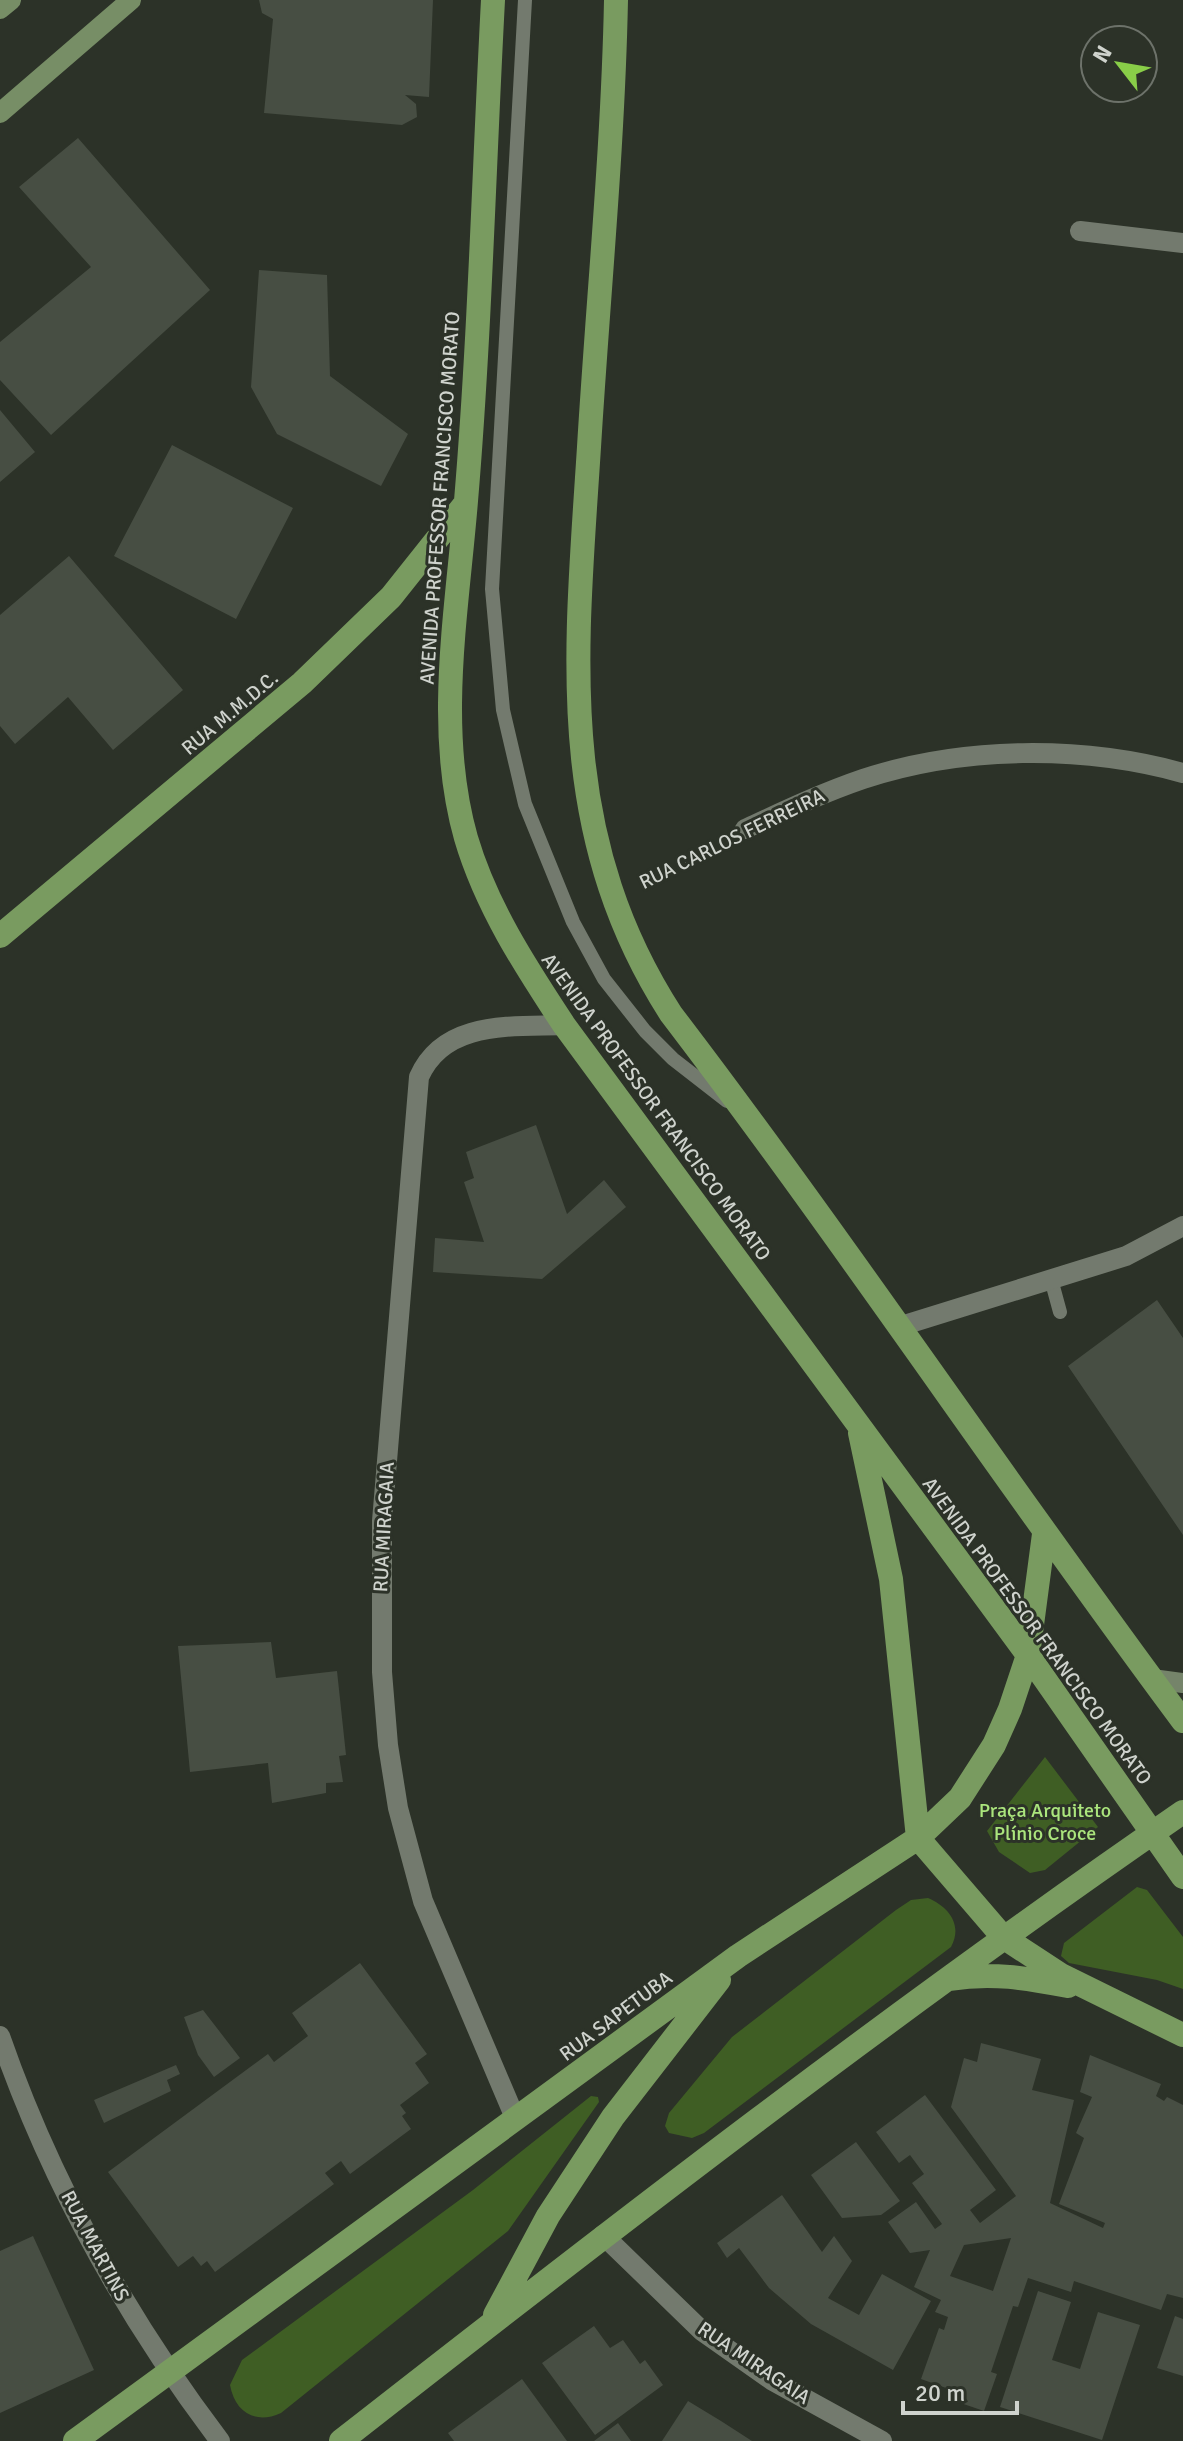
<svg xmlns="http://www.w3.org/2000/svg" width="1183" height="2441" viewBox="0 0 1183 2441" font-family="Signika,sans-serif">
  <rect width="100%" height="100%" fill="#2c3228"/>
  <!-- park -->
  <path fill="#3f5e24" d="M1045 1757 1098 1827 1045 1870 1030 1873 999 1852 987 1831Z
    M1137 1887 1147 1890 1183 1937V1989L1157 1980 1069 1963 1061 1956 1064 1943Z
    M928 1898C949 1907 963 1925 951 1947L704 2133 692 2138 669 2133 665 2126 669 2113 732 2037 896 1910 911 1900Z
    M591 2096 598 2097 599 2102 508 2231 281 2413C255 2425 235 2412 230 2385L242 2360 473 2190Z"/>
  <!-- building -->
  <path fill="#474e43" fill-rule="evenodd" d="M259 0H433L429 97 405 95 416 104 417 117 402 125 264 113 273 19 262 13Z
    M78 138 210 290 51 435 0 380V342L91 267 19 187Z
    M259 270 327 275 330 376 408 434 381 486 277 434 251 387Z
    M0 410 35 452 0 482Z
    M172 445 293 508 236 619 114 556Z
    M69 556 183 690 113 750 68 697 15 744 0 726V615Z
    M536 1125 567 1214 604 1180 626 1207 542 1279 433 1272 435 1238 484 1242 464 1182 474 1178 466 1152Z
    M1157 1300 1183 1338V1535L1068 1366Z
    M271 1642 276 1678 337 1671 346 1755 339 1756 343 1782 326 1783V1793L272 1803 268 1763 190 1772 178 1646Z
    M360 1963 427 2054 415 2063 429 2083 400 2105 406 2113 402 2116 411 2129 350 2174 341 2161 325 2173 334 2184 215 2272 207 2261 201 2266 193 2256 178 2267 108 2172 268 2054 274 2062 308 2036 292 2013Z
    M203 2010 240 2058 214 2077 198 2055 184 2017Z
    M981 2043 1041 2059 1032 2090 1074 2100 1050 2203 1103 2228 1105 2223 1059 2204 1084 2138 1076 2133 1092 2097 1080 2092 1090 2055 1161 2084 1156 2096 1164 2101 1167 2097 1183 2105V2298L1167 2294 1161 2310 1074 2281 1071 2292 1028 2278 1018 2307 1013 2306 991 2372 997 2374 984 2411 946 2398 949 2389 921 2379 939 2328 944 2330 948 2317 935 2312 941 2300 914 2287 930 2250 910 2253 888 2222 916 2202 935 2229 942 2224 912 2183 924 2174 910 2155 899 2163 876 2132 925 2095 996 2190 970 2210 980 2223 1016 2196 951 2107 964 2058 977 2062ZM1011 2238 993 2291 950 2276 964 2245Z
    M176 2065 180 2074 167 2080 171 2091 104 2123 94 2100Z
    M856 2142 900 2201 881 2215 842 2218 811 2175Z
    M782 2195 822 2252 834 2236 852 2261 828 2298 859 2315 882 2274 931 2301 893 2370 811 2324 769 2288 739 2248 727 2258 717 2243Z
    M33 2236 94 2370 0 2413V2251Z
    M1038 2291 1071 2302 1052 2360 1080 2369 1098 2312 1140 2325 1102 2440 1000 2407Z
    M1175 2316 1183 2319V2376L1157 2368Z
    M594 2326 610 2348 623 2340 640 2364 645 2360 663 2385 595 2435 542 2363Z
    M522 2379 567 2441H454L448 2433Z
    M688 2401 721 2421 752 2441H662Z
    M618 2423 631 2441H594Z"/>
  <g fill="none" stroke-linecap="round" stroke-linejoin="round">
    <!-- path -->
    <path stroke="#757a72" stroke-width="5" stroke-dasharray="2 6" stroke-linecap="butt" d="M642 883 722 841"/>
    <!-- lane -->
    <path stroke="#737a6e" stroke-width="14" d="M525 0 492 589 503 710 525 804 573 922 604 979 645 1031 673 1059 727 1101
      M1051 1279 1060 1312"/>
    <!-- street -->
    <path stroke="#737a6e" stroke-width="20" d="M1080 231 1183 243
      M745 829C784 811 822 793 863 779 963 746 1082 745 1183 773
      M901 1326 1126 1256 1183 1226
      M0 2036C51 2183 126 2317 220 2441
      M516 2120 423 1901 398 1808 388 1745 382 1672V1521L419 1077C444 1020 511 1027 564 1025
      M603 2235 702 2331 773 2381 882 2441"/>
    <!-- secondary -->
    <path stroke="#75846a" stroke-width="20" d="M1152 1679 1183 1683"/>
    <!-- primary -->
    <path stroke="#778e66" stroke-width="20" d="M0 9 11 0
      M0 113 131 0"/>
    <!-- highway -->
    <path stroke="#799b60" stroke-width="24" d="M493 0C484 167 480 335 466 501 457 612 435 729 466 838 486 906 525 966 564 1025L1028 1655 1183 1877
      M616 0C613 149 598 298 589 447 576 652 554 832 671 1014 848 1246 1009 1488 1183 1721
      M0 936 302 683 391 597 465 504
      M860 1433 891 1579 918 1838 1003 1937 1061 1975 1183 2035
      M950 1979C991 1972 1027 1978 1068 1986
      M495 2315 548 2216 613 2117 719 1980
      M75 2441 738 1956 918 1838 960 1798 994 1745 1010 1709 1028 1655 1044 1534
      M341 2441C617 2225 894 2011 1183 1812"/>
  </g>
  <g text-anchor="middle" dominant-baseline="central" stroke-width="6" stroke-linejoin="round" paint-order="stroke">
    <!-- street labels -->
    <g font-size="20" fill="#cfd3cd" stroke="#2c3228">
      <text transform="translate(440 498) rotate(-86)">AVENIDA PROFESSOR FRANCISCO MORATO</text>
      <text transform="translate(230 713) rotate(-40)">RUA M.M.D.C.</text>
      <text transform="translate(732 839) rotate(-26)">RUA CARLOS FERREIRA</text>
      <text transform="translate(656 1107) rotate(54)">AVENIDA PROFESSOR FRANCISCO MORATO</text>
      <text transform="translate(384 1527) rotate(-87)">RUA MIRAGAIA</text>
      <text transform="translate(1037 1631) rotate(54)">AVENIDA PROFESSOR FRANCISCO MORATO</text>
      <text transform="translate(616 2016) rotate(-37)">RUA SAPETUBA</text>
      <text transform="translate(95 2246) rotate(62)">RUA MARTINS</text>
      <text transform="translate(754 2363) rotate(34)">RUA MIRAGAIA</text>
    </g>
    <!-- park labels -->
    <g font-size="20" fill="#abe57d" stroke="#2c3228">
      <text x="1045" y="1810">Praça Arquiteto<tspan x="1045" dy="23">Plínio Croce</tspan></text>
    </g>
  </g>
  <!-- north arrow -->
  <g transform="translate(1119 64) rotate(301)"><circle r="38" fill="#2c3228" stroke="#6d726a" stroke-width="2"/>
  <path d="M0-6L14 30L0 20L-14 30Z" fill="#89ce48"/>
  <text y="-12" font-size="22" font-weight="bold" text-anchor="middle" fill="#cfd3cd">N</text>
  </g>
  <!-- scale -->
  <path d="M903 2401v12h114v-12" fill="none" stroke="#cfd3cd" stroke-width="4"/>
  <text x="915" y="2401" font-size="24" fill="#cfd3cd" stroke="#2c3228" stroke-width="6" paint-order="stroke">20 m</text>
</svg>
